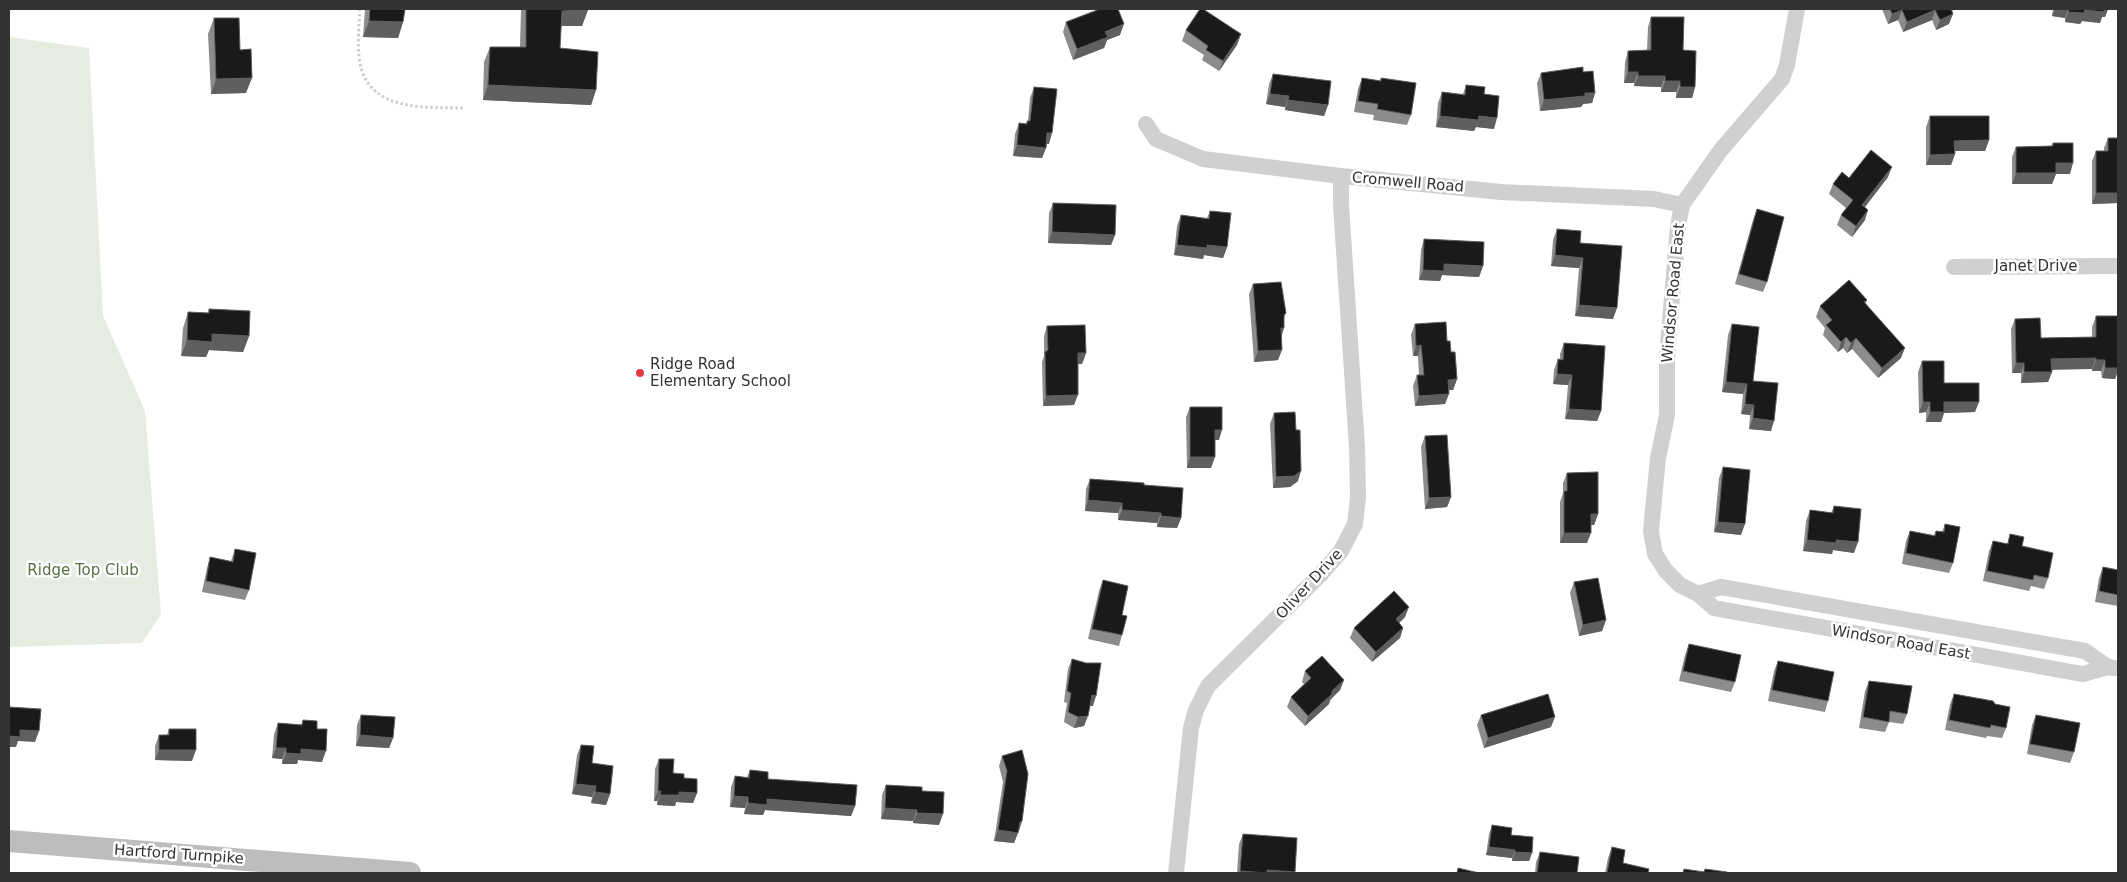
<svg xmlns="http://www.w3.org/2000/svg" width="2127" height="882" viewBox="0 0 2127 882" font-family="'DejaVu Sans',sans-serif">
  <rect width="100%" height="100%" fill="#fff"/>
  <!-- green -->
  <path fill="#e6ecdf" d="M9 37 89 48 103 316 145 411 161 614 142 643 9 647Z"/>
  <g fill="none" stroke-linecap="round" stroke-linejoin="round">
    <!-- path -->
    <path stroke="#cdcdcd" stroke-width="3" stroke-dasharray="2.5 2.5" stroke-linecap="butt" d="M360 9C359 28 356 52 362 71 376 112 429 107 464 108"/>
    <!-- street -->
    <path stroke="#d0d0d0" stroke-width="16" d="M1797 9 1787 65 1782 79 1720 151 1699 181 1682 205 1678 226 1667 357V415L1658 458 1651 531 1655 554 1666 571 1680 585 1698 594 1714 608 2083 674 2108 667
      M1146 124 1156 139 1203 159 1341 176 1501 192 1654 199 1682 205
      M1954 267 2118 266
      M1698 594 1721 587 2085 651 2108 667 2114 668
      M1176 873 1191 728 1196 710 1208 686 1321 574 1341 551 1355 524 1358 498 1357 447 1341 205V176"/>
    <!-- secondary -->
    <path stroke="#bdbdbd" stroke-width="22" d="M9 841 410 873"/>
  </g>
  <!-- wall -->
  <path fill="#8c8c8c" d="M365 9H405L403 22 398 38 363 37Z
    M521 9H588L582 26H561L560 48 596 90 591 105 483 100 484 62 490 47H520Z
    M1882 9H1955L1952 11 1949 24 1936 30 1932 20 1903 32 1898 20 1888 24Z
    M2053 9H2108L2105 17H2102L2100 23 2082 21 2080 24 2065 22V18L2052 16Z
    M1651 17 1683 50 1695 87 1692 98H1676V92H1661V87L1634 86V83H1624L1625 62 1628 51 1647 50 1648 27Z
    M214 18 246 93 211 94 208 34Z
    M1066 22 1120 35 1107 40 1104 48 1073 60 1063 32Z
    M1186 30 1241 34 1237 45 1219 71 1202 60 1204 55 1182 41Z
    M1583 72 1595 93 1592 103 1583 104 1581 107 1540 111 1537 83 1541 73Z
    M1273 74 1328 105 1324 116 1285 110V107L1266 104 1269 84Z
    M1362 78 1380 81 1381 78 1411 115 1407 125 1373 120 1374 115 1354 112 1358 89Z
    M1466 85 1484 94 1494 129 1476 127 1474 131 1436 127 1438 103 1442 92 1463 94Z
    M1034 87 1049 144H1046V148L1042 158 1013 156 1015 134 1019 123 1026 124 1028 121 1030 98Z
    M1930 116 1989 140 1985 151H1954L1955 154 1951 165H1926V127Z
    M2108 138H2118V203L2092 204V161L2096 151H2104V148Z
    M2053 143 2070 174H2056L2052 184H2012V157L2016 147 2051 146Z
    M1888 177 1865 207V220L1852 237 1837 225 1841 215 1846 208 1829 194 1833 184 1849 178Z
    M1053 203 1115 235 1111 245 1048 243 1049 213Z
    M1757 209 1767 282 1763 292 1735 284 1753 220Z
    M1210 211 1227 247 1223 258 1204 255 1203 259 1174 255 1177 226 1181 215 1207 218Z
    M1557 229 1580 243 1613 319 1575 316 1579 268 1551 266 1553 240Z
    M1424 239 1483 266 1479 277 1442 275 1440 281 1419 280 1421 250Z
    M1253 284 1286 313 1284 318 1278 360 1254 362 1249 294Z
    M1867 300 1866 304 1901 358 1878 378 1852 349 1847 353 1843 348 1838 352 1823 335 1825 328 1816 317 1820 306Z
    M209 309 249 336 243 352 209 350 206 357 181 356 183 328 188 312 208 313Z
    M2096 316H2118V371L2115 379 2102 378 2101 371H2092V369H2052V372L2048 382 2021 383V373H2012L2011 329 2015 319 2041 338 2092 337V327Z
    M1415 324 1447 341 1451 352 1457 379 1453 390H1449L1445 404 1415 406 1413 386 1417 375H1419L1418 356H1413L1411 335Z
    M1732 324 1753 381 1771 431 1749 429 1750 415 1741 414 1743 394 1722 392 1728 335Z
    M1047 326 1086 353 1082 364H1078L1074 405 1043 406 1042 362 1044 356V336Z
    M1564 343 1601 411 1597 421 1565 419 1568 385 1553 384 1554 370 1558 359H1560V354Z
    M1922 361 1944 383 1975 412 1944 413 1941 422H1926V412L1919 413 1918 372Z
    M1190 407 1219 440H1215L1211 468H1187L1186 417Z
    M1274 413 1298 481 1290 487 1273 488 1270 424Z
    M1425 436 1451 497 1447 507 1425 509 1421 447Z
    M1723 467 1741 535 1714 532 1719 478Z
    M1567 473 1598 514 1594 525H1591L1587 543H1560V502L1563 493V483Z
    M1090 479 1144 485 1181 518 1177 528 1157 527V523L1118 520V513L1085 511 1086 489Z
    M1834 506 1854 553 1833 550 1832 554 1803 551 1806 521 1810 510 1831 513Z
    M1945 524 1953 563 1949 573 1902 564 1906 541 1910 531 1934 535 1936 531 1942 532Z
    M2010 534 2022 546 2048 578 2044 589 2031 586 2029 591 1983 581 1989 551 1993 541 2007 544Z
    M235 549 249 590 245 600 202 592 207 568 210 557 231 561Z
    M2103 567 2118 570V606L2095 602 2099 578Z
    M1103 580 1122 615V635L1119 646 1088 639 1099 591Z
    M1574 582 1606 620 1602 631 1579 636 1570 593Z
    M1405 617 1399 623 1403 628 1400 638 1372 662 1350 638 1354 628Z
    M1689 644 1735 682 1731 692 1679 681 1685 655Z
    M1072 659 1093 706H1090L1084 726 1074 728 1064 722 1067 703 1064 702 1068 669Z
    M1778 661 1828 701 1825 712 1768 701 1774 671Z
    M1305 671 1344 680 1340 690 1330 700 1329 704 1305 726 1287 707 1291 697 1304 684 1302 682Z
    M1869 681 1907 714 1903 724 1889 722 1885 732 1859 728 1865 691Z
    M1954 694 2006 728 2002 738 1987 736 1986 738 1945 730 1950 704Z
    M361 715 393 738 389 748 356 746 357 725Z
    M1481 715 1551 727 1484 748 1477 725Z
    M2036 715 2074 752 2070 763 2027 754 2032 725Z
    M303 720 317 729 322 762 298 760 297 764H282V759L272 758 274 734 278 723 301 725Z
    M169 729 192 761 155 760V746L159 735H167Z
    M581 745 610 794 606 805 591 803 592 797 572 794 577 755Z
    M1002 756 1022 821 1014 843 994 841 1003 782 999 766Z
    M659 759 673 773 684 778 697 793 693 803 676 802 675 806 657 805V801H654L655 769Z
    M750 770 768 779 855 806 851 816 765 810 763 815 744 814 745 808 730 807 731 787 735 776 747 777Z
    M886 785 922 791 939 825 913 823V821L881 819 882 795Z
    M1492 825 1511 835 1532 853 1529 861H1512V858L1486 855 1489 834Z
    M1243 834 1294 873H1237L1239 844Z
    M1612 847 1623 863 1648 873H1605L1608 858Z
    M1540 852 1577 873H1535L1536 862Z"/>
  <!-- shaded-wall -->
  <path fill="#5f5f5f" d="M2055 9H2068L2065 18 2052 16Z
    M2108 9 2105 17H2102L2100 23 2082 21 2080 24 2065 22 2068 12Z
    M588 10 582 26H556L562 11Z
    M1902 10 1898 20 1888 24 1892 14Z
    M1935 10 1932 20 1903 32 1907 22Z
    M1953 14 1949 24 1936 30 1940 20Z
    M369 21 403 22 398 38 363 37Z
    M1124 24 1120 35 1107 40 1104 48 1073 60 1077 49 1105 32Z
    M1241 34 1237 45 1219 71 1223 61Z
    M1628 72H1638L1634 83H1624Z
    M1638 76H1665L1661 87 1634 86Z
    M252 78 246 93 211 94 216 79Z
    M1665 81H1680L1676 92H1661Z
    M488 85 596 90 591 105 483 100Z
    M1680 87H1695L1692 98H1676Z
    M1585 93H1595L1592 103 1583 104 1581 107 1540 111 1544 100Z
    M1270 94 1289 96 1285 107 1266 104Z
    M1288 100 1328 105 1324 116 1285 110Z
    M1440 116H1479L1497 118 1494 129 1476 127 1474 131 1436 127Z
    M1047 133H1052L1049 144 1043 143Z
    M1989 140 1985 151H1950L1954 141Z
    M1017 145 1046 148 1042 158 1013 156Z
    M1955 154 1951 165H1926L1930 155Z
    M2056 163H2073L2070 174H2056L2052 184H2012L2016 173Z
    M1892 167 1888 177 1858 216 1862 205Z
    M2096 193H2118V203L2092 204Z
    M1868 210 1865 220 1852 237 1856 226Z
    M1052 232 1115 235 1111 245 1048 243Z
    M1177 245H1207L1227 247 1223 258 1204 255 1203 259 1174 255Z
    M1555 255 1583 258 1579 268 1551 266Z
    M1444 264 1483 266 1479 277 1442 275 1440 281 1419 280 1423 270Z
    M1579 305 1617 308 1613 319 1575 316Z
    M1281 328H1284L1281 338Z
    M212 334 249 336 243 352 209 350 206 357 181 356 187 340Z
    M1846 337 1843 348 1838 352 1841 342Z
    M1856 338 1852 349 1847 353 1851 343Z
    M1421 345 1418 356H1413L1416 346Z
    M1905 348 1901 358 1878 378 1882 368Z
    M1282 350 1278 360 1254 362 1258 351Z
    M1078 353H1086L1082 364H1074Z
    M2096 358 2092 369 2047 370 2051 359Z
    M2096 360H2105L2101 371H2092Z
    M2118 362V371L2115 379 2102 378 2105 368Z
    M2016 363H2024L2021 373H2012Z
    M2024 372H2052L2048 382 2021 383Z
    M1557 374 1572 375 1568 385 1553 384Z
    M1457 379 1453 390H1444L1448 380Z
    M1726 382 1747 384 1743 394 1722 392Z
    M1449 394 1445 404 1415 406 1419 396Z
    M1078 395 1074 405 1043 406 1046 396Z
    M1923 402H1930L1926 412 1919 413Z
    M1944 402H1979L1975 412 1944 413 1941 422H1926L1930 412Z
    M1745 404 1754 405 1750 415 1741 414Z
    M1569 409 1601 411 1597 421 1565 419Z
    M1753 418 1774 421 1771 431 1749 429Z
    M1215 430H1222L1219 440H1211Z
    M1190 457H1215L1211 468H1187Z
    M1301 471 1298 481 1290 487 1273 488 1276 477Z
    M1451 497 1447 507 1425 509 1429 498Z
    M1088 500 1122 503 1118 513 1085 511Z
    M1122 510 1161 513 1157 523 1118 520Z
    M1591 514H1598L1594 525H1587Z
    M1161 516 1181 518 1177 528 1157 527Z
    M1718 522 1745 524 1741 535 1714 532Z
    M1564 533H1591L1587 543H1560Z
    M1807 540H1836L1858 542 1854 553 1833 550 1832 554 1803 551Z
    M1409 607 1405 617 1392 630 1396 619Z
    M1606 620 1602 631 1579 636 1583 625Z
    M1403 628 1400 638 1372 662 1376 652Z
    M1344 680 1340 690 1330 700 1329 704 1305 726 1308 716 1332 691Z
    M1092 695 1096 696 1093 706H1089Z
    M1088 716 1084 726 1074 728 1078 717Z
    M1555 717 1551 727 1484 748 1488 738Z
    M20 730 39 731 35 742 18 741 16 747H9V736Z
    M360 735 393 738 389 748 356 746Z
    M276 748H286L282 759 272 758Z
    M301 749 326 751 322 762 298 760 297 764H282L286 753Z
    M159 750H196L192 761 155 760Z
    M576 784 596 786 592 797 572 794Z
    M658 791H661L657 801H654Z
    M595 792 610 794 606 805 591 803Z
    M679 792 697 793 693 803 676 802 675 806 657 805 660 795Z
    M734 796 748 797 745 808 730 807Z
    M767 799 855 806 851 816 765 810 763 815 744 814 748 803Z
    M885 808 917 810 913 821 881 819Z
    M917 813 943 814 939 825 913 823Z
    M1022 821 1019 831 1016 832 1020 822Z
    M998 830 1018 833 1014 843 994 841Z
    M1489 847 1515 850 1512 858 1486 855Z
    M1515 852 1532 853 1529 861H1512Z
    M1267 870 1295 872 1294 873H1266Z
    M1240 871 1266 873H1240Z"/>
  <!-- building -->
  <path fill="#1a1a1a" stroke="#5f5f5f" d="M370 9H405L403 22 369 21Z
    M526 9H588V10L562 11 560 48 598 52 596 90 488 85 490 47H526Z
    M1100 9H1118L1124 24 1105 32 1108 37 1077 49 1066 22Z
    M1200 9H1203L1241 34 1223 61 1206 50 1208 46 1186 30Z
    M1890 9H1951L1953 14 1940 20 1935 10 1907 22 1902 10 1892 14Z
    M2069 9H2104V12L2085 10 2084 13 2068 12Z
    M1651 17H1684L1683 50 1696 51 1695 87H1680V81H1665V76H1638V72H1628V51L1651 50Z
    M214 18H239L240 50 251 49 252 78 216 79Z
    M1583 67V72L1593 71 1595 93H1585V96L1544 100 1541 73Z
    M1273 74 1331 81 1328 105 1288 100 1289 96 1270 94Z
    M1362 78 1381 81V78L1416 83 1411 115 1377 109 1378 104 1358 101Z
    M1466 85 1485 87 1484 94 1499 96 1497 118 1479 116 1478 120 1440 116 1442 92 1465 95Z
    M1034 87 1057 89 1052 133H1047L1046 148 1017 145 1019 123 1027 124V121H1030Z
    M1930 116H1989V140L1954 141 1955 154 1930 155Z
    M2108 138H2118V193H2096V151H2108Z
    M2053 143H2073V163H2056V173H2016V147L2053 146Z
    M1871 150 1892 167 1862 205 1868 210 1856 226 1841 215 1853 200 1833 184 1842 172 1849 178Z
    M1053 203 1116 205 1115 235 1052 232Z
    M1757 209 1784 217 1767 282 1739 274Z
    M1210 211 1231 213 1227 247 1207 245V248L1177 245 1181 215 1209 219Z
    M1557 229 1581 231 1580 243 1622 246 1617 308 1579 305 1583 258 1555 255Z
    M1424 239 1484 242 1483 266 1444 264V271L1423 270Z
    M1849 280 1867 300 1864 302 1905 348 1882 368 1856 338 1851 343 1846 337 1841 342 1826 325 1832 320 1820 306Z
    M1281 282 1286 313 1284 315V328H1281L1282 350 1258 351 1253 284Z
    M209 309 250 311 249 336 212 334V342L187 340 188 312 209 313Z
    M2096 316H2118V368H2105V360H2096V358L2051 359 2052 372H2024V363H2016L2015 319 2040 318 2041 338 2096 337Z
    M1446 322 1447 341H1450L1451 352H1455L1457 379 1448 380 1449 394 1419 396 1417 375H1424L1421 345 1416 346 1415 324Z
    M1732 324 1759 327 1753 381 1778 383 1774 421 1753 418 1754 405 1745 404 1747 384 1726 382Z
    M1085 325 1086 353H1078V395L1046 396 1045 352 1048 350 1047 326Z
    M1564 343 1605 346 1601 411 1569 409 1572 375 1557 374 1558 359 1563 360Z
    M1922 361H1944V383H1979V402H1944V412H1930V402H1923Z
    M1190 407H1222V430H1215V457H1190Z
    M1295 412 1296 430H1300L1301 471 1294 476 1276 477 1274 413Z
    M1447 435 1451 497 1429 498 1425 436Z
    M1723 467 1750 470 1745 524 1718 522Z
    M1598 472V514H1591V533H1564V491H1567V473Z
    M1090 479 1144 483V485L1183 488 1181 518 1161 516V513L1122 510V503L1088 500Z
    M1834 506 1861 509 1858 542 1836 540V543L1807 540 1810 510 1833 513Z
    M1945 524 1960 527 1953 563 1906 553 1910 531 1935 536 1936 531 1944 532Z
    M2010 534 2024 537 2022 546 2053 553 2048 578 2034 575 2033 580 1987 571 1993 541 2008 544Z
    M235 549 256 553 249 590 206 581 210 557 233 562Z
    M2103 567 2118 570V595L2099 591Z
    M1598 578 1606 620 1583 625 1574 582Z
    M1103 580 1128 586 1122 615 1127 616 1122 635 1092 629Z
    M1394 591 1409 607 1396 619 1403 628 1376 652 1354 628Z
    M1689 644 1741 655 1735 682 1683 671Z
    M1322 656 1344 680 1332 691V694L1308 716 1291 697 1311 678 1305 671Z
    M1072 659 1086 663H1101L1096 696 1092 695 1088 716 1078 717 1068 712 1071 693 1067 691Z
    M1778 661 1834 672 1828 701 1772 690Z
    M1869 681 1912 686 1907 714 1890 711 1889 722 1863 717Z
    M1548 694 1555 717 1488 738 1481 715Z
    M1954 694 1993 701 1995 704 2010 707 2006 728 1991 725 1990 728 1949 720Z
    M9 707 41 709 39 731 20 730V737L9 736Z
    M361 715 395 717 393 738 360 735Z
    M2036 715 2080 723 2074 752 2030 744Z
    M303 720 317 721V729H327L326 751 301 749V754L286 753V748H276L278 723 302 725Z
    M169 729H196V750H159V735H169Z
    M581 745 594 746 592 763 613 766 610 794 595 792 596 786 576 784Z
    M1022 750 1028 774 1022 821 1020 822 1018 833 998 830 1007 771 1002 756Z
    M659 759H674L673 773 684 774V778L697 779V793L679 792V795H660L661 791H658Z
    M750 770 768 772V779L857 785 855 806 767 799V805L748 803V797L734 796 735 776 749 778Z
    M886 785 922 787V791L944 792 943 814 917 813V810L885 808Z
    M1492 825 1512 828 1511 835 1533 837 1532 853 1515 852V850L1489 847Z
    M1243 834 1297 838 1295 872 1267 870V873L1240 871Z
    M1612 847 1625 850 1623 863 1649 869 1648 873H1607Z
    M1540 852 1579 857 1577 873H1537Z
    M1458 868 1479 873H1457Z
    M1684 869 1704 872 1705 869 1727 872V873H1683Z"/>
  <!-- markers -->
  <circle fill="#e63946" stroke="#fff" stroke-width="2" cx="640" cy="373" r="5"/>
  <g text-anchor="middle" dominant-baseline="central" stroke-width="5" stroke-linejoin="round" paint-order="stroke">
    <!-- street labels -->
    <g font-size="15" fill="#333" stroke="#fff">
      <text transform="translate(1408 182) rotate(5)">Cromwell Road</text>
      <text x="2036" y="266">Janet Drive</text>
      <text transform="translate(1673 293) rotate(-85)">Windsor Road East</text>
      <text transform="translate(1309 584) rotate(-47)">Oliver Drive</text>
      <text transform="translate(1901 642) rotate(10)">Windsor Road East</text>
      <text transform="translate(179 854) rotate(4)">Hartford Turnpike</text>
    </g>
    <!-- poi labels -->
    <g font-size="15" fill="#333" stroke="#fff" text-anchor="start">
      <text x="650" y="364">Ridge Road<tspan x="650" dy="17">Elementary School</tspan></text>
    </g>
    <!-- park labels -->
    <g font-size="15" fill="#56703f" stroke="#fff">
      <text x="83" y="570">Ridge Top Club</text>
    </g>
  </g>
  <!-- border -->
  <rect width="2127" height="882" fill="none" stroke="#333333" stroke-width="20"/>
</svg>
